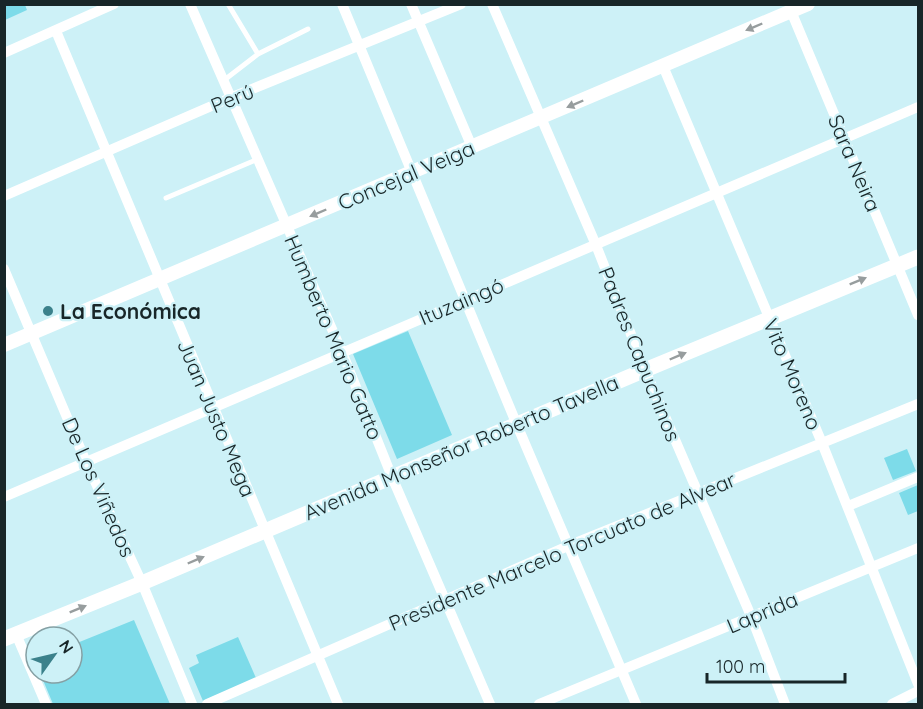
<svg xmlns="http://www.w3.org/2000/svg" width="923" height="709" viewBox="0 0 923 709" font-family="Quicksand,sans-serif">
  <rect width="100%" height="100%" fill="#cdf1f7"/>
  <!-- green -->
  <path fill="#7ddbe9" d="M5 4 25 5 27 10 5 20Z
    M408 331 452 435 397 459 353 354Z
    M907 449 916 471 893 480 884 458Z
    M918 485V511L908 515 899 493Z
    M134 620 170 704H53L40 673H72V645Z
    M238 637 256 678 203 701 189 668 199 663 196 655Z"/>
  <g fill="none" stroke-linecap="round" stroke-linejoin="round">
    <!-- service -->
    <path stroke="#fff" stroke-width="5" d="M228 4 258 54
      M223 81 258 54 308 29
      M166 198 258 159"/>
    <!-- minor -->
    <path stroke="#fff" stroke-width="10" d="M190 4 342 352 392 477 490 704
      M342 4 517 425 636 704
      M411 4 472 147
      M492 4 596 245 645 370 751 616 785 704
      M791 11 918 315
      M56 31 338 704
      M4 53 114 4
      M663 66 822 443 918 684
      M4 196 230 98 461 4
      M4 269 86 462 142 583 192 704
      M4 497 918 107
      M848 506 918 477
      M16 634 46 704
      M207 704 568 546 918 404
      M539 704 918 548
      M892 704 918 691"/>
    <!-- tertiary -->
    <path stroke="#fff" stroke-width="14" d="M4 345 808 4"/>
    <!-- secondary -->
    <path stroke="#fff" stroke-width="15" d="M4 639 142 583 645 370 918 257"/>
  </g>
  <!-- one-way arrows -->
  <defs><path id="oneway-solid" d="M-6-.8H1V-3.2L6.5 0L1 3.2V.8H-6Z" transform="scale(1.5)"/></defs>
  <g fill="#979d9e">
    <use href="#oneway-solid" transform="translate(754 27) rotate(157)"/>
    <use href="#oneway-solid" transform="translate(575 104) rotate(157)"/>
    <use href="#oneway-solid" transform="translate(318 213) rotate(157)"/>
    <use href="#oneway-solid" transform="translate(858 281) rotate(-22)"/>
    <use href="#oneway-solid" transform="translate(678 356) rotate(-23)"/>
    <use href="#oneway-solid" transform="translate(196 560) rotate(-23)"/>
    <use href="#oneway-solid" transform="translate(78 609) rotate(-22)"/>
  </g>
  <!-- markers -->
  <circle fill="#3b818b" stroke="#cdf1f7" stroke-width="2" cx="48" cy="311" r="6"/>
  <g text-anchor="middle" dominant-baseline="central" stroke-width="4.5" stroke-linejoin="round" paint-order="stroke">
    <!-- street labels -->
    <g font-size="21" fill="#182628" stroke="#cdf1f7">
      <text transform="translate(232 98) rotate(-22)">Perú</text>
      <text transform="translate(855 163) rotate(67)">Sara Neira</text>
      <text transform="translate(406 175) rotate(-23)">Concejal Veiga</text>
      <text transform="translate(461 301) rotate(-23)">Ituzaingó</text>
      <text transform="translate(334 337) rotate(67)">Humberto Mario Gatto</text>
      <text transform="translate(640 354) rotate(68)">Padres Capuchinos</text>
      <text transform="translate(793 374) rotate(67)">Vito Moreno</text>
      <text transform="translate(217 418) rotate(67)">Juan Justo Mega</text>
      <text transform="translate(461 447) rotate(-23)">Avenida Monseñor Roberto Tavella</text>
      <text transform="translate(99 487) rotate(66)">De Los Viñedos</text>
      <text transform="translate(562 551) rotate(-23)">Presidente Marcelo Torcuato de Alvear</text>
      <text transform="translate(762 612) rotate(-23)">Laprida</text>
    </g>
    <!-- poi labels -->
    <g font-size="21" font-weight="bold" fill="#182628" stroke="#cdf1f7" text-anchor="start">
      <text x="60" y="311">La Económica</text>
    </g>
  </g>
  <!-- border -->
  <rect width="923" height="709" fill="none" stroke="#182628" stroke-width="12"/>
  <!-- north arrow -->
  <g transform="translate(54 655) rotate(56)"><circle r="28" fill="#cdf1f7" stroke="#85a0a4" stroke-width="1.5"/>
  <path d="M0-4.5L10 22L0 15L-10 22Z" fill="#3b818b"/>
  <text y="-9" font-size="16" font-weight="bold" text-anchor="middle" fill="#182628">N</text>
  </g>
  <!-- scale -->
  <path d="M707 673v9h138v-9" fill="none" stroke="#182628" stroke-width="3"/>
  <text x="716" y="673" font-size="18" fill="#182628" stroke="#cdf1f7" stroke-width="4.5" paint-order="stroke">100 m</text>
</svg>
